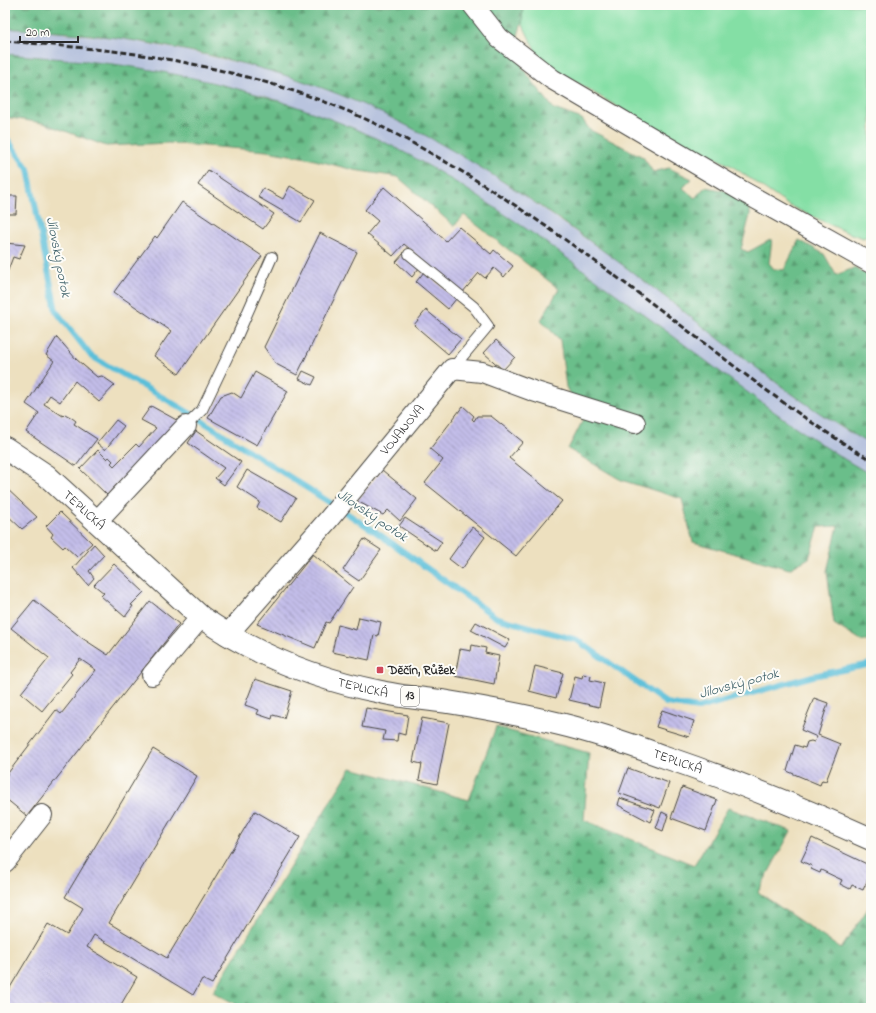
<svg xmlns="http://www.w3.org/2000/svg" width="876" height="1013" viewBox="0 0 876 1013" font-family="'Indie Flower',sans-serif">
  <defs>
    <pattern id="forest-firs" width="22" height="20" patternUnits="userSpaceOnUse"><rect width="22" height="20" fill="#6bbe8a"/><path d="M5 1l3.5 6h-7zM16 11l3.5 6h-7z" fill="#589b71"/></pattern>
    <pattern id="building-back-hatch" width="6" height="6" patternUnits="userSpaceOnUse"><rect width="6" height="6" fill="#c3bde9"/><path d="M-1 5l2 2M0 0l6 6M5-1l2 2" fill="none" stroke="#9f9abd"/></pattern>
  </defs>
  <rect width="100%" height="100%" fill="#fdfcf7"/>
  <filter id="ink" filterUnits="userSpaceOnUse"><feTurbulence type="fractalNoise" baseFrequency=".025" numOctaves="2"/><feDisplacementMap in="SourceGraphic" scale="8" xChannelSelector="R" yChannelSelector="G"/><feConvolveMatrix kernelMatrix="1 2 1 2 8 2 1 2 1" color-interpolation-filters="sRGB"/></filter>
  <filter id="wash" filterUnits="userSpaceOnUse"><feTurbulence type="fractalNoise" baseFrequency=".012" numOctaves="4" result="noise"/><feDisplacementMap in="SourceGraphic" scale="16" xChannelSelector="R" yChannelSelector="G"/><feGaussianBlur stdDeviation="0.9" result="paint"/><feColorMatrix in="noise" values="0 0 0 0 0 0 0 0 0 0 0 0 0 0 0 0 0 1.4 0 .05"/><feComposite in="paint" operator="in"/></filter>
  <g filter="url(#wash)">
    <rect width="100%" height="100%" fill="#ede0bf"/>
    <!-- industrial -->
    <path fill="#b9c4de" d="M5 28 117 38 186 51 269 70 323 88 382 112 456 152 520 193 623 265 779 385 840 427 871 445V475L826 449 764 406 707 362 506 215 443 175 371 136 314 113 262 95 219 85 113 64 5 54Z"/>
    <!-- green -->
    <path fill="#84dfa5" stroke="#588568" d="M523 5H871V235L863 238 846 232 788 205 732 166 655 129 557 71 536 52 522 23Z"/>
    <!-- forest -->
    <path fill="url(#forest-firs)" stroke="#4b745a" d="M5 5H523L522 23 515 44 523 69 554 109 582 119 590 130 643 157 653 172 669 168 692 179 683 188 695 198 705 187 727 191 750 204V215L741 249 748 252 772 239 769 263 774 269 784 270 799 240 824 254 836 275 854 268 871 276V445C782 394 706 326 624 266 515 186 399 106 267 70 218 56 168 46 118 38 81 33 42 31 5 28Z
      M5 54C41 57 77 60 113 64 201 76 288 99 369 135 429 162 484 200 538 237 586 272 634 307 681 342 743 389 803 436 871 475V641H861L834 624 827 571 838 526 819 527 809 558 789 569 693 542 682 499 621 480 568 449 583 420 566 387 560 340 541 320 559 289 464 215 454 226 398 177 354 170 307 158 267 151 168 143 106 146 43 123 5 117Z
      M496 727 589 753 584 820 694 865 728 808 791 831 758 892 841 949 871 904V1008H243L213 992 351 768 469 800Z"/>
    <g fill="none" stroke-linecap="round" stroke-linejoin="round">
      <!-- stream -->
      <path stroke="#5bbfd9" stroke-width="6" d="M5 136 28 169 56 311 91 356 188 412 376 532 497 618 577 640 666 703 698 708 813 676 871 664"/>
    </g>
    <g id="blocks">
      <!-- building -->
      <path fill="url(#building-back-hatch)" d="M208 170 274 214 263 229 198 185Z
        M290 186 315 200 301 222 258 197 263 188 283 199Z
        M384 187 446 241 459 227 491 254 494 250 513 266 504 277 494 268 485 278 479 273 462 293 404 244 393 256 367 234 378 221 365 210Z
        M7 196H17L16 214H5V197Z
        M182 202 262 256 179 374 154 356 171 331 114 292 155 236 157 238Z
        M320 233 357 252 297 375 276 364 264 347Z
        M5 243 25 245 19 259 13 257 5 278Z
        M404 253 420 267 412 277 396 262Z
        M424 272 456 299 448 309 416 282Z
        M426 310 461 339 448 354 414 325Z
        M57 337 76 359 97 377 102 376 115 385 99 402 75 381 60 402 50 395 44 404 63 416 65 414 72 418 76 421 74 424 97 439 76 466 26 432 39 413 26 404 54 361 46 355Z
        M496 340 515 357 503 370 484 353Z
        M303 371 316 377 312 385 299 379Z
        M255 372 288 391 257 445 208 418 221 396 232 392 241 398Z
        M151 406 182 423 128 480 124 477 107 495 80 469 98 450 107 459 109 457 113 461 111 463 114 466 136 444 139 447 156 428 141 420Z
        M463 406 474 416 472 419 474 421 477 416H491L523 442 509 458 562 501 516 556 425 483 443 460 430 449Z
        M116 420 124 426 105 450 97 443Z
        M196 431 241 462 224 485 215 478 224 468 188 443Z
        M247 470 296 498 281 522 257 508 260 502 237 487Z
        M382 470 417 499 400 521 388 510 383 515 357 501Z
        M5 487 37 517 22 529 5 513Z
        M60 512 92 543 77 557 65 546 63 548 51 537 53 534 46 526Z
        M405 518 442 542 436 551 399 526Z
        M472 527 485 537 462 569 449 559Z
        M364 539 381 550 359 581 343 570Z
        M94 544 104 555 89 571 94 578 88 585 73 568Z
        M313 554 353 587 329 623 326 622 315 648 257 624Z
        M114 564 144 592 131 605 133 606 125 617 101 596 104 593 94 585Z
        M34 600 82 638 108 655 150 601 179 624 27 816 5 798V777L56 710 61 714 96 670 80 659 70 672 72 674 42 711 21 693 49 658 11 628Z
        M359 617 381 622 378 636 374 635 369 660 332 652 338 625 356 630Z
        M476 622 510 640 505 648 471 630Z
        M472 645 486 648 485 653 499 656 494 684 455 676 460 649 471 651Z
        M535 666 563 673 556 698 529 691Z
        M583 674 591 676 590 680 604 683 599 707 569 700 575 676 582 678Z
        M255 679 292 691 284 718 273 715 272 719 257 714 259 710 245 705Z
        M814 698 828 703 818 735 840 744 826 781 822 780 820 785 787 771 795 745 805 748 807 742 811 741 814 742 817 737 801 730Z
        M366 708 408 715 405 735 398 733 397 741 383 740 385 731 362 727Z
        M662 710 694 721 689 737 656 727Z
        M422 718 449 723 437 784 419 780 422 764 413 762Z
        M153 749 197 776 109 923 167 958 255 811 300 837 212 984 202 979 193 995 94 935 87 947 137 977 119 1008H11L5 1005V996L48 924 67 935 83 908 65 897Z
        M628 768 669 783 660 808 619 793Z
        M682 787 717 800 706 831 671 818Z
        M620 798 655 810 650 822 618 805Z
        M662 812 668 815 663 831 656 828Z
        M812 838 871 866V872L863 890 852 885 850 889 840 884 842 880 821 870 820 873 811 869 812 866 801 861Z"/>
    </g>
  </g>
  <g filter="url(#ink)">
    <use href="#blocks" fill-opacity="0" stroke="#484641" stroke-width="1"/>
    <g fill="none" stroke-linecap="round" stroke-linejoin="round">
      <defs>
        <path id="lane" d="M409 254 474 307 488 326 452 369
          M186 426 202 410 235 341 272 257"/>
        <g id="street">
          <path d="M473 5 499 38 552 79 742 191 871 263"/>
          <path d="M97 521 186 426"/>
          <path id="s1" d="M227 635 328 520 452 369 482 372 533 391 635 423"/>
          <path d="M152 675 201 617"/>
          <path d="M5 862 42 815"/>
        </g>
        <g id="primary">
          <path id="s2" d="M5 448 47 476 201 617C255 655 316 679 381 692 403 697 426 699 448 702 485 708 523 715 560 724 594 732 629 744 662 756 733 780 802 808 871 839"/>
        </g>
      </defs>
      <!-- lane casing -->
      <use href="#lane" stroke="#484641" stroke-width="12"/>
      <!-- street casing -->
      <use href="#street" stroke="#484641" stroke-width="22"/>
      <!-- primary casing -->
      <use href="#primary" stroke="#484641" stroke-width="24"/>
      <!-- lane -->
      <use href="#lane" stroke="#fff" stroke-width="10"/>
      <!-- street -->
      <use href="#street" stroke="#fff" stroke-width="20"/>
      <!-- primary -->
      <use href="#primary" stroke="#fff" stroke-width="22"/>
      <!-- rail -->
      <path stroke="#2b2b2b" stroke-width="3" stroke-dasharray="6 3" stroke-linecap="butt" d="M5 41C41 44 77 47 113 51 197 61 302 87 378 125 484 178 580 249 674 320 738 369 801 419 871 460"/>
    </g>
  </g>
  <!-- markers -->
  <rect fill="#d1495b" stroke="#fdfcf7" stroke-width="1.5" x="376" y="666" width="8" height="8" rx="2"/>
  <g text-anchor="middle" dominant-baseline="central" stroke-width="4" stroke-linejoin="round" paint-order="stroke">
    <!-- shield labels -->
    <rect fill="#fdfcf7" stroke="#6a6a68" stroke-width="1" x="401" y="686" width="18" height="20" rx="3"/>
    <g font-size="12" font-weight="bold" fill="#2b2b2b">
      <text x="410" y="696">13</text>
    </g>
    <!-- street labels -->
    <g font-size="13" fill="#2b2b2b" stroke="#fdfcf7">
      <text stroke="none"><textPath href="#s1" startOffset="270">VOJANOVA</textPath></text>
      <text stroke="none"><textPath href="#s2" startOffset="101">TEPLICKÁ</textPath></text>
      <text stroke="none"><textPath href="#s2" startOffset="437">TEPLICKÁ</textPath></text>
      <text stroke="none"><textPath href="#s2" startOffset="761">TEPLICKÁ</textPath></text>
    </g>
    <!-- poi labels -->
    <g font-size="13" font-weight="bold" fill="#2b2b2b" stroke="#fdfcf7" text-anchor="start">
      <text x="388" y="670">Děčín, Růžek</text>
    </g>
    <!-- water labels -->
    <g font-size="14" font-style="italic" fill="#3c5f68" stroke="#fdfcf7">
      <text transform="translate(58 257) rotate(79)">Jílovský potok</text>
      <text transform="translate(372 516) rotate(34)">Jílovský potok</text>
      <text transform="translate(739 684) rotate(-15)">Jílovský potok</text>
    </g>
  </g>
  <!-- margin -->
  <rect width="876" height="1013" fill="none" stroke="#fdfcf7" stroke-width="20"/>
  <!-- scale -->
  <path d="M20 36v6h58v-6" fill="none" stroke="#2b2b2b" stroke-width="2"/>
  <text x="26" y="36" font-size="12" fill="#2b2b2b" stroke="#fdfcf7" stroke-width="3" paint-order="stroke">20 m</text>
</svg>
